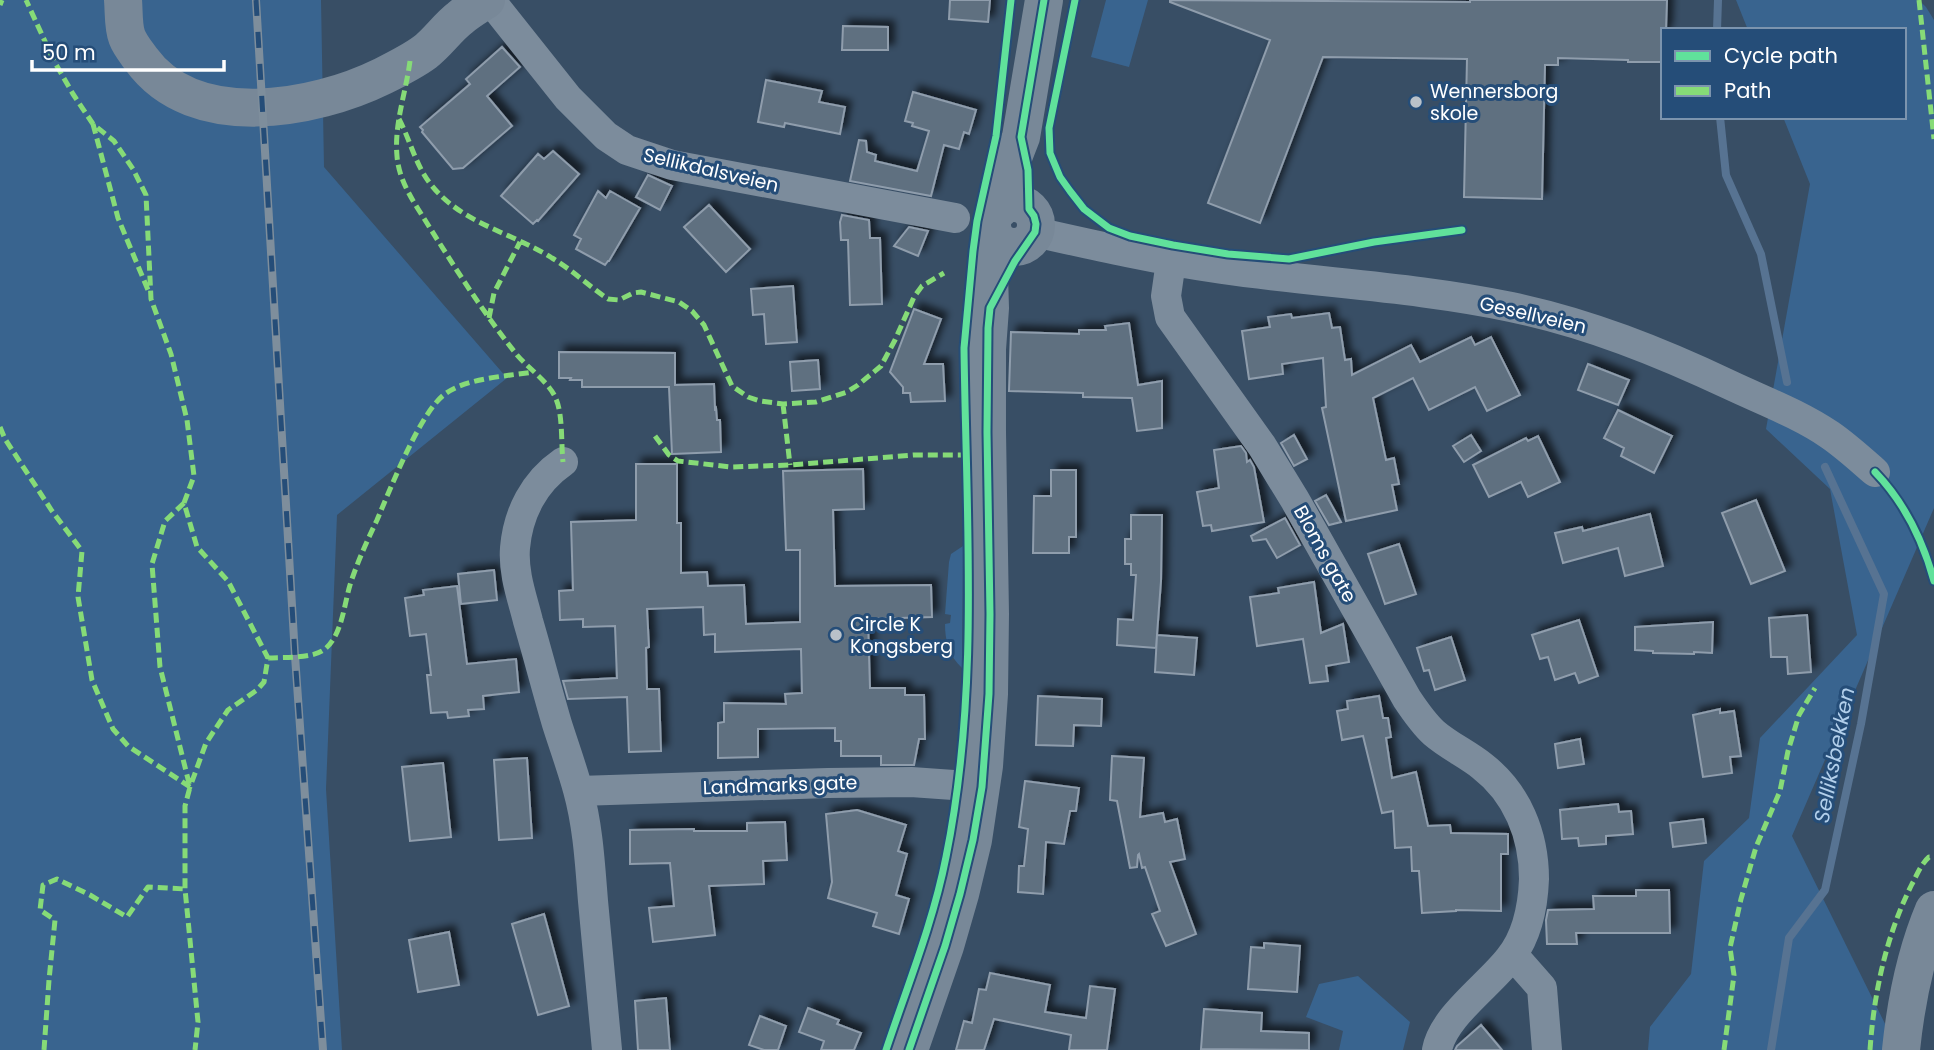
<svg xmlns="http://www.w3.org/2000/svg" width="1934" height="1050" viewBox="0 0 1934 1050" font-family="Poppins,sans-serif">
  <defs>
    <filter id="shadow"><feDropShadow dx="6" dy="-6" stdDeviation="3.5" flood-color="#0009"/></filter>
  </defs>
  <rect width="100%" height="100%" fill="#384e65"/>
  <!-- green -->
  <path fill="#39648f" d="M0 0H321L324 167 507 378 337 515 326 789 342 1050H0Z
    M1106 0H1148L1129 67 1091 57Z
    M1736 0H1919L1926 7 1934 20V508L1792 836 1898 1050H1648L1650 1027 1691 974 1704 861 1749 818 1760 738 1857 635 1830 489 1766 429 1810 184 1783 117H1904V30H1748Z
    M963 546V555L962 668C949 656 945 641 945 624L950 623 951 615 945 614 949 562 951 554Z
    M1358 976 1410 1022 1403 1050H1339L1343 1031 1306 1017 1319 984Z"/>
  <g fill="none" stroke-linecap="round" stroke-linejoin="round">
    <!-- stream -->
    <path stroke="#577392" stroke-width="8" d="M1717 30 1718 0
      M1720 117 1726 175 1761 254 1787 382
      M1771 1050 1789 938 1825 890 1861 724 1884 594 1825 467"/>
  </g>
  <!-- building -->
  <path fill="#5e6f80" stroke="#8f9dac" stroke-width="2" filter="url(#shadow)" d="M950 0H990L988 22 949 19Z
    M1170 0 1470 2V0H1667L1666 30H1663V62H1628V60L1558 58V65H1545L1542 199 1464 197 1467 59 1323 57 1260 223 1208 203 1270 40 1170 2Z
    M843 26 888 27V50H842Z
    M502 47 520 67 487 96 512 126 463 168 453 169 422 132 423 130 420 127 470 84 466 79Z
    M766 80 822 91 819 102 845 107 840 134 785 123 784 127 758 122Z
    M913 92 976 110 969 134 964 132 959 149 944 145 931 196 850 181 859 140 866 141 867 152 876 155 875 161 917 171 929 131 912 126 913 123 905 121Z
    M553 151 579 174 538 221 537 220 533 224 501 196 538 154 544 159Z
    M648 175 672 186 660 210 636 197Z
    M598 191 606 198 610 191 640 208 609 261H608L605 265 576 249 581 239 574 235Z
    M709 205 750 249 726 272 684 227Z
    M842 215 869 220 870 238H880L882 304 850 305 848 240H841L840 222Z
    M909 227 928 231 918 256 894 246Z
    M793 286 797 342 766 344 764 314 753 315 751 289Z
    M914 309 941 319 924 364H943L945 401 911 402 910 393H903V387L890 372Z
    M1329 313 1332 328 1340 327 1345 360 1351 359 1352 375 1411 345 1420 362 1471 337 1475 345 1491 337 1520 395 1487 411 1475 387 1429 410 1413 378 1373 398 1386 460 1394 458 1399 484 1392 485 1397 510 1346 521 1322 408 1326 407 1323 358 1282 364 1283 374 1249 379 1242 331 1270 327 1268 317 1291 314 1292 318Z
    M1129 323 1138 385 1162 381V428L1137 431 1132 398 1083 397V393L1009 391 1011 332 1079 334V330H1106L1105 326Z
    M559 352 675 353V385L714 384 715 409 716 408 717 420H720L721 452 672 454 669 387H582V380H570L571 378H559Z
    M818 360 820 389 792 391 790 362Z
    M1588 364 1629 380 1618 405 1578 390Z
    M1618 410 1672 436 1654 473 1621 456 1624 448 1604 438Z
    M1294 435 1307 459 1294 466 1281 443Z
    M1471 435 1481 451 1464 462 1453 446Z
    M1538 436 1560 482 1528 497 1521 482 1489 497 1473 465 1526 438 1528 441Z
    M1241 446 1246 453 1247 462 1250 460 1254 467 1264 522 1212 531 1211 525 1203 526 1197 492 1219 488 1214 450Z
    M636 464H677V523H681V573L707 572 708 586 744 585 746 624 800 622V550H786L783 471 863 469 864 509 833 510 835 586 931 585 932 617 868 619 870 688H905V695H924L925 739H919L914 765H881V756H841V741H835V728L758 729V757L718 758V723L724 722V703L786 704 785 694 802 693 801 649 715 652V634L704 635 703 607 647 609 649 647 646 648 647 689H659L661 751 629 752 627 697 568 699 563 681 617 678 615 626 583 627V619L560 620 559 591 573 590 571 522 636 520Z
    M1051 470H1076V537H1069V553H1033L1034 496H1051Z
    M1326 495 1341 522 1329 525 1315 501Z
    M1756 500 1785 571 1751 584 1722 513Z
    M1650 514 1663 566 1625 576 1618 548 1563 563 1555 533 1582 527 1583 531Z
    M1131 515H1162L1161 581 1156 648 1117 645 1118 619 1133 620 1136 575H1131V564H1125V539H1131Z
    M1285 518 1300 545 1277 558 1266 539 1253 541 1251 536Z
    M1399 544 1416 594 1385 604 1368 554Z
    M494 570 497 600 461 604 458 574Z
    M1314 582 1321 633 1343 624 1349 662 1326 666 1328 681 1310 683 1303 639 1257 646 1250 597 1279 593 1278 588Z
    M457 586 467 664 516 659 519 692 483 696 484 709 468 710 469 716 448 718 447 712 431 713 427 675H431L426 634 410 636 405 598 424 595 423 590Z
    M1807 615 1811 672 1788 674 1787 657H1771L1769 618Z
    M1579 620 1598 676 1579 683 1575 673 1555 680 1548 657 1540 659 1532 635Z
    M1713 622 1712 653 1694 652V654L1653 653V651L1635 650V627Z
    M1157 635 1197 638 1194 675 1155 672Z
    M1451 637 1465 680 1435 690 1429 670 1424 671 1417 648Z
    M1038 696 1102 699 1101 726 1074 725 1073 746 1036 745Z
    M1379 696 1383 718H1388L1391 737 1386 738 1392 778 1416 772 1428 826 1450 825 1451 833 1508 834V854H1501V911L1456 910V911L1422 913 1419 871H1412L1411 847 1395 848 1393 811 1382 813 1363 736 1342 740 1337 711 1348 709 1347 701Z
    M1720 709V713L1734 711 1741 756 1730 757 1732 773 1703 777 1693 715Z
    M1580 739 1584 764 1558 768 1555 744Z
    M1112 756 1144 758 1140 817 1163 813 1165 822 1177 819 1185 859 1170 862 1196 934 1166 946 1152 914 1160 911 1145 867 1142 868 1139 854 1138 855 1137 867 1130 868 1117 801 1110 800Z
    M527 758 532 838 499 840 494 760Z
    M443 763 451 837 410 841 402 767Z
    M1025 781 1079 788 1076 811H1070L1064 844 1046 842 1043 894 1018 892 1019 866H1024L1028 829 1019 827Z
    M1618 804 1619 812 1631 811 1633 834 1606 836V844L1579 846 1578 838 1562 839 1560 810Z
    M857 810 906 825 898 851 907 854 896 895 909 899 899 934 873 926 877 913 828 898 832 882 826 814Z
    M1703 819 1706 843 1673 847 1670 823Z
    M785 822 787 860 763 861 764 884 709 886 715 935 653 942 649 908 674 906 670 863 630 864V830L694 829V831H747V823Z
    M1636 890H1669L1670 933H1576L1577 944H1547L1546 920 1548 910 1594 909 1593 896H1636Z
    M544 914 569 1006 538 1015 512 924Z
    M449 932 459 985 418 992 409 940Z
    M1264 943 1300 946 1297 992 1248 989 1251 947 1264 948Z
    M990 973 1050 985 1045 1012 1086 1018 1090 986 1115 989 1107 1050H1069L1071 1035 994 1019 984 1050H956L964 1021 972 1023 979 989 986 990Z
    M666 998 670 1050H638L635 1001Z
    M808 1008 839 1020 837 1024 861 1033 854 1050H821L824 1041 799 1032Z
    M1204 1009 1262 1013 1261 1031 1309 1033V1050L1201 1049Z
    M760 1016 786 1026 778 1050H764L749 1045Z
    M1481 1025 1502 1050H1455L1457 1046Z"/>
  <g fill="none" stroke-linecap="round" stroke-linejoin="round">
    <!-- street -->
    <path stroke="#7c8c9c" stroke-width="30" d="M490 0 568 98 606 136 627 150 672 165 955 218
      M1035 232C1097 246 1159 260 1222 269 1318 283 1416 287 1511 307 1588 323 1660 352 1730 385 1764 401 1799 414 1830 435 1846 446 1860 459 1875 472
      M1171 261 1166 296 1170 317 1262 446 1295 500 1407 699C1415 711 1423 723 1434 733 1449 746 1467 754 1482 766 1517 793 1534 835 1534 879 1533 906 1527 937 1509 959 1488 986 1443 1017 1437 1050
      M563 462C534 482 518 513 515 548 513 573 522 597 528 621 538 655 547 690 557 724 564 746 572 768 578 790 588 826 590 864 593 901 598 951 602 1000 607 1050
      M579 791 828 783 911 782 982 787
      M1513 955 1542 988 1547 1050"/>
    <!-- secondary -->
    <path stroke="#788898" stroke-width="38" d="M123 0C124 11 123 27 127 37 130 45 136 52 141 59 194 132 314 110 383 76 397 69 413 61 425 52 438 42 447 28 460 18 468 11 477 6 486 0
      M992 225a22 22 0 1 1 44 0a22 22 0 1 1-44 0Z
      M1001 208 1009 168 1021 137 1044 0
      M909 1050 945 946 960 894 973 840 984 766 989 694 990 614 987 432V349L990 308 989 275 996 238
      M1901 1050C1906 1001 1915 955 1934 910"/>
    <defs>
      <path id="rail" d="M256 0 295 656 323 1050"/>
    </defs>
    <!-- rail casing -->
    <use href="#rail" stroke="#7e8e9c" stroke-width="8"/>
    <!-- rail -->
    <use href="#rail" stroke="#254d78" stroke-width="5" stroke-dasharray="16" stroke-linecap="butt"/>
    <!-- quiet -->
    <path stroke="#86db77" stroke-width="5" stroke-dasharray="10 5" stroke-linecap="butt" d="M1919 0 1934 139
      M0 5 2 0
      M410 61C406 92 394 124 397 156 399 183 416 205 430 228 457 271 485 315 517 355 528 368 550 383 556 399 563 415 561 444 563 462
      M399 119C410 140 415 163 429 182 459 223 511 232 552 258 572 270 589 286 608 299L619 300 633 293 641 292 679 302 692 311 704 325 732 386 748 397 760 401 783 404 816 402 847 392 858 385 881 366 895 340 914 297 922 286 944 273
      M93 124 118 218 148 290
      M489 318 494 293 520 242
      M783 404 790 465
      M0 427 5 439 52 511 82 551 78 597 92 680 113 729 128 746 190 787 206 743 228 710 257 690 264 682 268 658 228 581 197 547 184 503 194 476 187 420 171 354 151 299 146 195 133 169 114 141 93 124 73 94 54 61 26 0
      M655 436 669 455 678 461 731 467 790 465 914 455H966
      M184 503 165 521 152 564 160 667 190 787 185 806V889L198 1022 195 1050
      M268 658C283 657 313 659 325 649 342 635 344 605 350 585 357 563 367 541 377 520 390 490 420 412 445 394 466 378 508 376 533 372
      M44 1050 49 980 55 920 40 910 43 885 57 879 90 895 127 917 148 887 185 889
      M1724 1050 1734 975 1730 948 1741 899 1756 847 1780 791 1788 751 1799 715 1815 688
      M1870 1050C1874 992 1886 936 1912 884 1917 875 1921 864 1929 857H1934"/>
    <defs>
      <path id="cycleway" d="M1075 0 1049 128 1050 153 1060 177 1070 191 1084 209 1109 228 1130 236 1173 245 1228 254 1289 259 1374 242 1462 230
        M1875 472C1904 502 1923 541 1934 581
        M886 1050C907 987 933 923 946 857 980 690 966 517 964 348L973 251 977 221 996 136 1011 0
        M909 1050 945 946 960 894 973 840 982 787 989 694 990 614 987 432 988 328 990 308 1015 261 1035 232 1036 224 1034 216 1029 209 1028 170 1021 137 1044 0"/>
    </defs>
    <!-- cycleway casing -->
    <use href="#cycleway" stroke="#254d78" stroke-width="11"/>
    <!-- cycleway -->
    <use href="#cycleway" stroke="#60e19b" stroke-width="7"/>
  </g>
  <!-- markers -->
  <g fill="#b9c1c9" stroke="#254d78" stroke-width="2.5">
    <circle cx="1416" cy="102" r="7"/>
    <circle cx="836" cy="635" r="7"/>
  </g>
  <g text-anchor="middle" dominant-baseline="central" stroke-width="6" stroke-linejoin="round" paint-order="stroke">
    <!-- poi labels -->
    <g font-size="19" fill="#fff" stroke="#254d78" text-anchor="start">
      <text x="1430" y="91">Wennersborg<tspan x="1430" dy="22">skole</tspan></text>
      <text x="850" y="624">Circle K<tspan x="850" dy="22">Kongsberg</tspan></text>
    </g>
    <!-- street labels -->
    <g font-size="19" fill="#fff" stroke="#254d78">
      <text transform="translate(711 170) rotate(13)">Sellikdalsveien</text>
      <text transform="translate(1533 315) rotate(13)">Gesellveien</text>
      <text transform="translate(1325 554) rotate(61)">Bloms gate</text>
      <text transform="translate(780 785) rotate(-2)">Landmarks gate</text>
    </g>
    <!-- water labels -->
    <g font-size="21" font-style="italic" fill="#b2cfeb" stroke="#254d78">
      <text transform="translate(1834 755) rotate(-79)">Selliksbekken</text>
    </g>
  </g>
  <!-- legend -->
  <rect x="1661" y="28" width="245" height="91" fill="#254d78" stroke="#7c94ae" stroke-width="2"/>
  <rect x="1675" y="51" width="35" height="10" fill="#60e19b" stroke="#7c94ae" stroke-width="2"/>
  <text x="1724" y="63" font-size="21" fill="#ffffff">Cycle path</text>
  <rect x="1675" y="86" width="35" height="10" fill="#86db77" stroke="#7c94ae" stroke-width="2"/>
  <text x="1724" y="98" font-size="21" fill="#ffffff">Path</text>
  <!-- scale -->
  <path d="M32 60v10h192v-10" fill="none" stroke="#ffffff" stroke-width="3.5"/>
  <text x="42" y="60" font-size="21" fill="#ffffff" stroke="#254d78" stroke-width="5" paint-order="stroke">50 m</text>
</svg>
